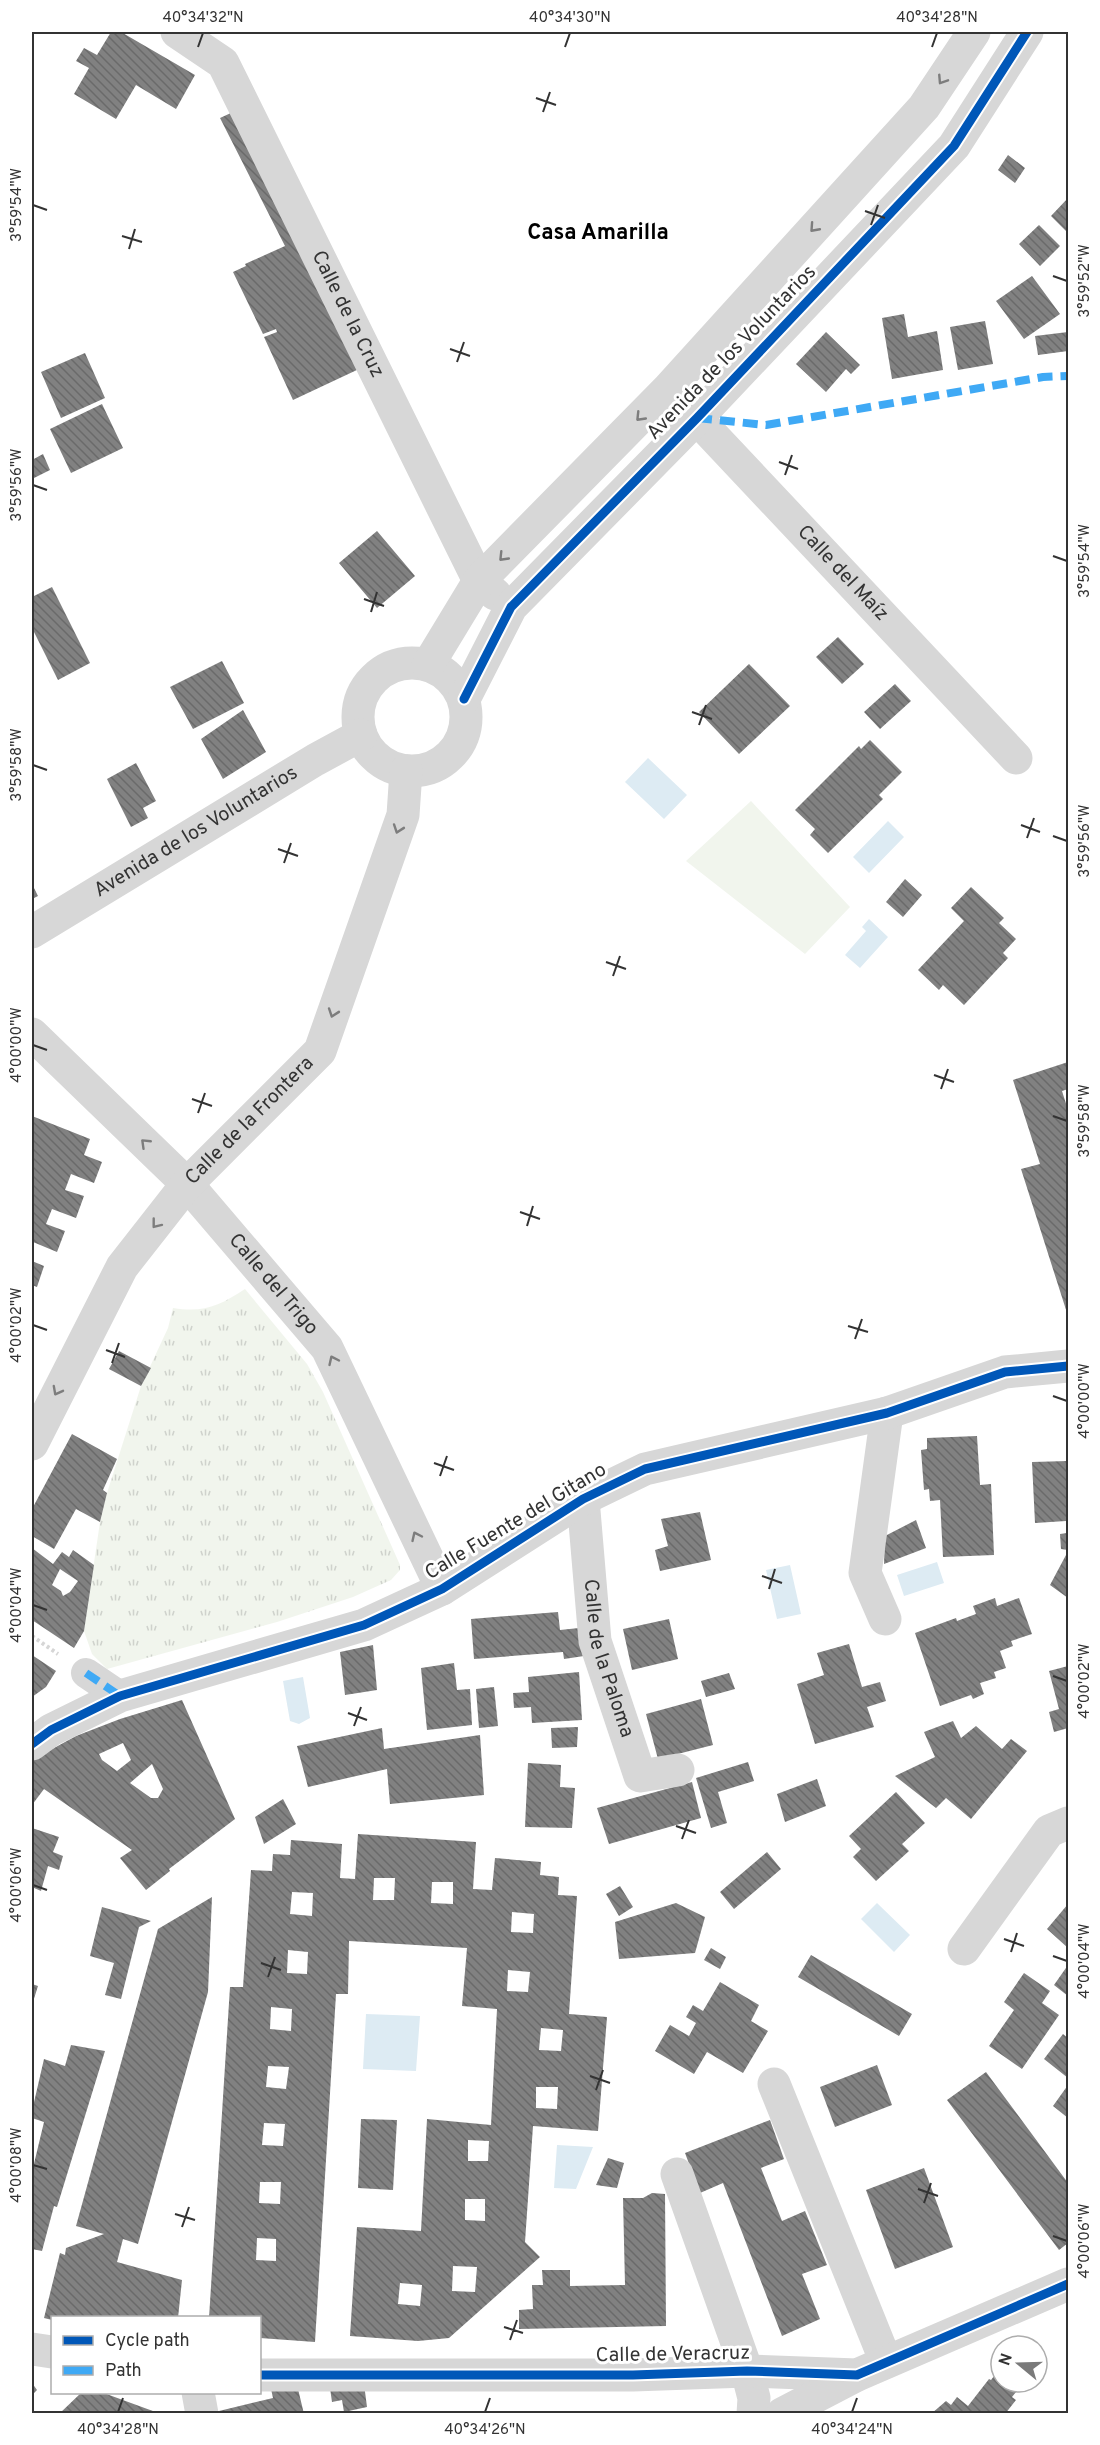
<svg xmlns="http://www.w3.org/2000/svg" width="1100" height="2445" viewBox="0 0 1100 2445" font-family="Overpass,sans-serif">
  <defs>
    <pattern id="grass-tufts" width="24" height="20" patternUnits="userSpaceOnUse" patternTransform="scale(1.5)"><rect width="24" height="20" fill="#f1f5ed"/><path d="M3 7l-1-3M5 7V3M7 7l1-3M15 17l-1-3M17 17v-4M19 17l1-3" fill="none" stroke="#cfd2cc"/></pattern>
    <pattern id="building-back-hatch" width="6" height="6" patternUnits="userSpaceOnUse" patternTransform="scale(1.5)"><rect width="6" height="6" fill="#818181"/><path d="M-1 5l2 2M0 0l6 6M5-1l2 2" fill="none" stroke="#6a6a6a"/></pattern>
  </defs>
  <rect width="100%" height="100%" fill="#fff"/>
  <!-- grass -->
  <path fill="url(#grass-tufts)" d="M245 1289 307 1364 323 1392 400 1565V1570L391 1580 353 1597 277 1622 107 1669 92 1654 84 1631 100 1522 107 1493 141 1386 168 1328 173 1308C204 1313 219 1306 245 1289Z"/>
  <!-- pitch -->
  <path fill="#f1f5ed" d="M751 801 850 907 805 954 686 861Z"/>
  <!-- water -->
  <path fill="#ddebf3" d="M648 758 687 795 664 819 625 782Z
    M888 821 904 837 869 873 853 857Z
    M869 919 888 937 860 968 845 955 866 931 862 927Z
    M937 1562 944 1583 904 1596 897 1575Z
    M790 1565 801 1614 777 1619 766 1570Z
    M303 1677 310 1718 299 1724 290 1721 283 1681Z
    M877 1903 910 1935 894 1952 861 1919Z
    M366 2014 420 2016 416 2071 363 2069Z
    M557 2145 593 2147 576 2189 554 2188Z"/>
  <!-- building -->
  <path fill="url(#building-back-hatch)" fill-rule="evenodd" d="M111 32H121L195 75 176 109 136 85 116 119 74 94 89 68 76 61 84 48 97 55Z
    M233 112 359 369 293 400 264 337 277 332 276 329 263 334 233 272 246 266 245 264 285 246 220 118Z
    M1008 155 1025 168 1015 183 998 170Z
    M1068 198V233L1051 216Z
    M1039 225 1060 246 1040 266 1019 244Z
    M1032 276 1060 314 1024 339 996 301Z
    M904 314 908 337 937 331 943 370 892 379 882 318Z
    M985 321 993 364 958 370 950 327Z
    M826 332 860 365 851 374 846 369 826 392 796 364Z
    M1068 332V351L1038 355 1035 336Z
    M85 353 105 398 61 418 41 372Z
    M102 404 123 448 71 473 50 429Z
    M43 454 50 470 32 479V460Z
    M377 531 415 576 377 608 339 563Z
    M52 587 90 663 58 680 32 628V597Z
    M838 637 864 664 842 684 816 657Z
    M222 661 244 703 193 729 170 687Z
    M749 664 790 706 739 754 699 712Z
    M895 684 911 701 880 729 864 712Z
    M243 710 266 752 223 779 201 739Z
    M870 740 902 772 879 795 883 799 828 853 810 835 815 829 795 810 859 746 861 749Z
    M136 763 156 801 143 808 148 818 131 827 107 779Z
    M905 879 922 895 903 917 886 902Z
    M32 884 38 896 32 899Z
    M971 887 1004 918 999 923 1016 939 1003 953 1008 958 964 1005 943 985 939 990 918 970 964 921 951 908Z
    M1068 1062V1089L1062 1091 1068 1110V1316L1021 1169 1040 1164 1013 1080Z
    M32 1116 90 1139 84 1155 102 1162 94 1183 71 1174 65 1190 84 1196 76 1218 52 1209 46 1224 65 1231 57 1252 33 1242 32 1247Z
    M32 1261 44 1266 37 1287 32 1285Z
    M119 1351 151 1368 141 1386 109 1369Z
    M72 1434 117 1459 103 1490 107 1493 100 1522 76 1509 54 1549 32 1536V1509Z
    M977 1436 980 1485 991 1484 994 1555 943 1557 940 1500 930 1501 929 1489 924 1490 921 1450 927 1449V1438Z
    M1068 1461V1550L1061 1549 1060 1534 1067 1533 1066 1521 1035 1523 1032 1462Z
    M700 1512 711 1560 660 1571 655 1550 668 1546 661 1519Z
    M916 1520 926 1548 884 1564 885 1536Z
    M32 1548 53 1564 62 1552 69 1557 73 1550 94 1565 84 1631 74 1648 32 1620ZM60 1569 78 1581 70 1592 63 1596 61 1591 52 1585Z
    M1066 1555 1068 1556V1598L1050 1585Z
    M995 1598 997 1606 1019 1598 1032 1634 1011 1641 1013 1646 1000 1651 1006 1668 994 1672 996 1678 980 1683 984 1694 973 1699 971 1695 940 1706 915 1633 956 1618 957 1621 976 1614 973 1606Z
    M558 1612 560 1630 579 1628 584 1656 564 1659 563 1652 474 1659 471 1619Z
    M669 1619 678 1659 632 1670 623 1629Z
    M849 1644 862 1687 880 1682 886 1701 867 1707 874 1727 815 1744 797 1684 824 1675 817 1653Z
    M373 1645 377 1690 345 1695 340 1652Z
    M32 1655 56 1671 46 1687 32 1697Z
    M454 1663 457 1690 470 1689 472 1725 427 1730 421 1668Z
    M1068 1666V1728L1054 1732 1049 1712 1059 1709 1049 1671Z
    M579 1672 582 1720 532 1723 531 1707 514 1708 513 1693 529 1692 528 1677Z
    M729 1673 735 1689 706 1697 701 1681Z
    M494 1687 498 1726 479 1728 476 1689Z
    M701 1699 713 1745 658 1759 646 1714Z
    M182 1700 235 1819 169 1869 170 1871 146 1890 120 1858 132 1850 44 1789 32 1805V1760L76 1736 120 1719ZM123 1743 131 1760 117 1771 102 1760 99 1754ZM152 1764 163 1789 158 1798H151L130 1783Z
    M953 1721 961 1738 976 1726 1002 1749 1011 1739 1027 1751 971 1819 946 1798 936 1808 895 1776 935 1757 924 1732Z
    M578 1727 577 1747 552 1748 551 1728Z
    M382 1728 384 1749 480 1735 484 1795 390 1804 387 1769 308 1787 297 1746Z
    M748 1762 754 1781 718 1792 727 1823 711 1828 696 1778Z
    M528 1763 561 1765 560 1787 575 1788 572 1828 525 1827Z
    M817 1779 826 1806 785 1822 777 1794Z
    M692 1782 701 1818 609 1844 597 1808Z
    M896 1792 925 1823 902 1844 909 1851 876 1881 853 1857 861 1849 849 1836Z
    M283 1799 296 1824 264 1844 255 1817Z
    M32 1828 59 1837 53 1852 63 1856 59 1870 48 1866 41 1891 32 1887Z
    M358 1834 476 1842 473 1889 492 1890 495 1858 541 1862 540 1875 559 1877 558 1895 577 1896 569 2014 607 2017 598 2131 533 2126 525 2242 540 2257 449 2338 418 2341 350 2336 357 2227 421 2231 427 2119 491 2125 497 2009 462 2006 467 1948 349 1941 348 1994H336L315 2342 260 2338V2318H209L230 1987H243L251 1870 272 1871 273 1854 290 1855 291 1840 342 1844 340 1878 355 1879ZM374 1878H395L394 1900H373ZM432 1882H453V1904L431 1903ZM292 1892 313 1893 312 1916 290 1914ZM512 1912 534 1914 533 1933 511 1932ZM288 1950 308 1952 307 1974 287 1973ZM508 1970 530 1972 528 1992 507 1991ZM271 2007 292 2009 291 2031 270 2029ZM541 2028 563 2030 561 2051 539 2050ZM268 2066 289 2067 286 2089 266 2087ZM536 2087H558L557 2109 536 2108ZM264 2123 285 2124 283 2146 262 2145ZM468 2140 489 2141 488 2161H468ZM260 2182H281L280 2204 259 2203ZM465 2199H485V2221L465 2220ZM257 2238 276 2239V2261L256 2260ZM453 2266 477 2267 475 2292 452 2291ZM400 2283 422 2285 420 2306 398 2304Z
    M767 1852 781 1869 734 1909 720 1892Z
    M620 1886 633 1907 619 1916 606 1894Z
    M212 1897 208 1992 138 2244 123 2239 117 2262 182 2280 178 2318H72L64 2316 63 2318H52V2320L44 2318 60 2253 65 2255 66 2248 104 2234 76 2226 158 1929Z
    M676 1903 705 1917 695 1953 619 1959 615 1922Z
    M1068 1904V1948L1047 1929Z
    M102 1907 151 1921 139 1927 121 1999 105 1995 114 1963 90 1956Z
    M711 1948 726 1957 720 1969 704 1960Z
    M811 1955 912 2014 899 2036 798 1977Z
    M1068 1965V1996L1054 1985Z
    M1024 1973 1050 1991 1042 2003 1059 2015 1022 2069 989 2046 1014 2010 1004 2002Z
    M720 1982 759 2005 751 2021 768 2031 743 2073 707 2052 694 2074 655 2051 670 2025 689 2036 696 2023 686 2017 693 2005 703 2011Z
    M32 1984 38 1986 32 2005Z
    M1063 2034 1068 2038V2078L1044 2059Z
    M71 2045 105 2051 57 2207 54 2206 42 2251 32 2249V2172L44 2122 32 2118V2111L44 2059 65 2066Z
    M877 2065 892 2105 835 2127 820 2087Z
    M986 2072 1068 2183V2243L1059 2250 947 2100Z
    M1068 2085V2118L1053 2106Z
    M361 2119 397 2120 393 2190 358 2188Z
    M770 2120 784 2159 761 2168 782 2221 805 2211 827 2265 802 2274 820 2319 782 2336 723 2183 700 2193 685 2153Z
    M608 2158 624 2163 617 2188 596 2185Z
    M924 2168 953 2247 895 2269 866 2190Z
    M652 2193 665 2194 666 2326 519 2329V2310L533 2309 532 2285H543L542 2270H570V2286L625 2285 623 2198H643Z
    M998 2371 1001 2373V2382H1013L1020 2387 1012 2397 1016 2400 1005 2414H931L946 2401 951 2405 957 2397 968 2406 989 2379 991 2380Z
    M32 2383 37 2390 32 2395Z
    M364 2384 367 2407 344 2412 342 2400 332 2402 330 2388Z
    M271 2389H298L304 2414H219V2411L273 2398Z
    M82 2392H101L161 2414H59Z"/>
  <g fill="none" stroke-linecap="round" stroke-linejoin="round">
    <!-- path -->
    <path stroke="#d6d6d6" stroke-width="4" stroke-dasharray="3 3" stroke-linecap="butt" d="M32 1636 58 1654"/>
    <!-- pedestrian -->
    <path stroke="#d7d7d7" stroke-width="30" d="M86 1673 120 1696"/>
    <!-- minor -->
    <g stroke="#d7d7d7" stroke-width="33">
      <path id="s1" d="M177 32 223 63 479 581 495 594"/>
      <path id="s2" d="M682 403 1016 758"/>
      <circle cx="412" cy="717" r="54"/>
      <path d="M428 665 479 581 668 389 924 107 974 32"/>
      <path d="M464 699 511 607 697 418 954 146 1027 32"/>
      <path id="s3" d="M32 932 315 760 361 735"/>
      <path id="s4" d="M32 1034 187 1184 327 1348 442 1589"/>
      <path id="s5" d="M32 1444 122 1267 187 1184 320 1051 403 815 406 771"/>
      <path id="s6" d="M583 1499 595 1641 640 1776 678 1770"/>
      <path d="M885 1619 865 1573 887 1413"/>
      <path d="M32 1744 51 1730 120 1696 364 1625 442 1589 583 1499 645 1469 887 1413 1005 1372 1068 1366"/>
      <path d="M964 1949 1049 1831 1068 1823"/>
      <path d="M774 2084 886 2362"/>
      <path d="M677 2174 747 2371 754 2398 753 2414"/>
      <path d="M32 2349 52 2352"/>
      <path d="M260 2375H633L747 2371 857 2375 1068 2284"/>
      <path d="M198 2392 202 2414"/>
      <path d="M782 2414 855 2376"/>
    </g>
    <!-- quiet -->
    <path stroke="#3fa9f5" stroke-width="8" stroke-dasharray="15 8" stroke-linecap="butt" d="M697 418 766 425 1043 377 1068 376
      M86 1673 120 1696"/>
    <defs>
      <path id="cycleway" d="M464 699 511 607 697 418 954 146 1027 32
        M32 1744 51 1730 120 1696 364 1625 442 1589 583 1499 645 1469 887 1413 1005 1372 1068 1366
        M260 2375H633L747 2371 857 2375 1068 2284"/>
    </defs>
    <!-- cycleway casing -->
    <use href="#cycleway" stroke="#fff" stroke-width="13"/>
    <!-- cycleway -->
    <use href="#cycleway" stroke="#0057b8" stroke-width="9"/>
  </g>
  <!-- one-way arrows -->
  <defs><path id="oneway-chevron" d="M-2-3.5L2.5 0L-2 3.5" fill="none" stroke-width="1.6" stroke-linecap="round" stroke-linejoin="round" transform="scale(1.5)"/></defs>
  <g stroke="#7d7d7d">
    <use href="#oneway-chevron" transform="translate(942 80) rotate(123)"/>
    <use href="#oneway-chevron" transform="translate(814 228) rotate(132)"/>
    <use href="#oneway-chevron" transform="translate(640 417) rotate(134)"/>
    <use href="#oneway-chevron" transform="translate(503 557) rotate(134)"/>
    <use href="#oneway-chevron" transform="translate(398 829) rotate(109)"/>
    <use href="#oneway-chevron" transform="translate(333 1013) rotate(109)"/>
    <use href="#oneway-chevron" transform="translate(145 1143) rotate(-136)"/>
    <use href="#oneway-chevron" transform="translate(156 1224) rotate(128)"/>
    <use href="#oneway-chevron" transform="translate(333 1360) rotate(-115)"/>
    <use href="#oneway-chevron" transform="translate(57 1391) rotate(118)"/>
    <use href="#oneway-chevron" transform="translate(416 1536) rotate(-115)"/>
  </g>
  <!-- ticks -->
  <path fill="none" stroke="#333" stroke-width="2" d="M198 47 203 33M565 47 570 33M932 47 937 33M536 98 556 105M543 112 550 92M33 205 47 210M865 211 885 218M871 225 878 205M122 236 142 242M129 249 135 229M1053 276 1067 281M450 349 470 356M457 362 464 342M779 462 798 469M785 475 792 455M33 485 47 490M1053 556 1067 561M364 599 384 606M371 612 377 592M692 712 712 719M699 725 706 705M33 765 47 770M1021 825 1040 832M1053 836 1067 841M1027 838 1034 818M278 849 298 856M284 863 291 843M606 962 626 969M613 976 620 956M33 1045 47 1050M934 1075 954 1082M941 1089 948 1069M192 1099 212 1106M198 1113 205 1093M1053 1116 1067 1121M520 1212 540 1219M527 1226 533 1206M33 1325 47 1330M848 1326 868 1332M855 1339 862 1319M106 1350 125 1357M112 1363 119 1343M1053 1396 1067 1401M434 1463 454 1470M440 1476 447 1456M762 1576 782 1583M769 1589 775 1569M33 1605 47 1610M1053 1676 1067 1681M348 1713 367 1720M354 1726 361 1707M676 1826 696 1833M682 1839 689 1820M33 1885 47 1890M1004 1939 1024 1946M1011 1952 1017 1933M1053 1956 1067 1961M261 1963 281 1970M268 1977 275 1957M590 2076 610 2083M596 2090 603 2070M33 2165 47 2169M918 2189 938 2196M924 2203 931 2183M175 2214 195 2220M182 2227 189 2207M1053 2236 1067 2241M504 2327 523 2333M510 2340 517 2320M118 2412 123 2398M485 2412 490 2398M852 2412 857 2398"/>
  <g text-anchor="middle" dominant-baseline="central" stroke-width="6" stroke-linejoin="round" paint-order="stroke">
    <!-- street labels -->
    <g font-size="20" fill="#333" stroke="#fff">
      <text stroke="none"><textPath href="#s1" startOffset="336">Calle de la Cruz</textPath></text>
      <text transform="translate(732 353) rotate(-46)">Avenida de los Voluntarios</text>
      <text stroke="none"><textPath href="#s2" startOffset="234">Calle del Maíz</textPath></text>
      <text stroke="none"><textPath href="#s3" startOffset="192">Avenida de los Voluntarios</textPath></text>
      <text stroke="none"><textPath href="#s5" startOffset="393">Calle de la Frontera</textPath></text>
      <text stroke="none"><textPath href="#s4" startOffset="348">Calle del Trigo</textPath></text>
      <text transform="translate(516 1522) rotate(-31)">Calle Fuente del Gitano</text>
      <text stroke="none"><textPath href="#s6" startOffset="162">Calle de la Paloma</textPath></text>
      <text transform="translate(673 2355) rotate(-1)">Calle de Veracruz</text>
    </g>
    <!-- quarter labels -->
    <g font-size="22" font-weight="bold" fill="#000" stroke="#fff">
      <text x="598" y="233">Casa Amarilla</text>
    </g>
  </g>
  <!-- border -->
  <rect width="1100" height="2445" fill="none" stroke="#ffffff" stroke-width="66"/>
  <!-- legend -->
  <rect x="51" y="2316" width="210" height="78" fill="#ffffff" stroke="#adadad" stroke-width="1.5"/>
  <rect x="63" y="2336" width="30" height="9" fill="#0057b8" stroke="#adadad" stroke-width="1.5"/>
  <text x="105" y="2346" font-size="18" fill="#333333">Cycle path</text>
  <rect x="63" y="2366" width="30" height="9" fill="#3fa9f5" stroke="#adadad" stroke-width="1.5"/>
  <text x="105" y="2376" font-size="18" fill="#333333">Path</text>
  <!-- north arrow -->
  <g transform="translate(1019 2364) rotate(289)"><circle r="28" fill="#ffffff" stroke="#adadad" stroke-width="1.5"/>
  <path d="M0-4.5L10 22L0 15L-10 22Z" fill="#7a7a7a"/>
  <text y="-9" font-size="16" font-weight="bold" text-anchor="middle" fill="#333333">N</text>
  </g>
  <rect x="33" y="33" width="1034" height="2379" fill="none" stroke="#333" stroke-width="2"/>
  <g font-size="15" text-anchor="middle" fill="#333">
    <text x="203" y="22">40°34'32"N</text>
    <text x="570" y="22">40°34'30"N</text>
    <text x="937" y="22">40°34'28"N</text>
    <text transform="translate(16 205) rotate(-90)" y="5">3°59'54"W</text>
    <text transform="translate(1084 281) rotate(-90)" y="5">3°59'52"W</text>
    <text transform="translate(16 485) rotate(-90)" y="5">3°59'56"W</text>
    <text transform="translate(1084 561) rotate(-90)" y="5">3°59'54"W</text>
    <text transform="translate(16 765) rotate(-90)" y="5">3°59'58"W</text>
    <text transform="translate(1084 841) rotate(-90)" y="5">3°59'56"W</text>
    <text transform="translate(16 1045) rotate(-90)" y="5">4°00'00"W</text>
    <text transform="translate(1084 1121) rotate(-90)" y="5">3°59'58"W</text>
    <text transform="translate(16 1325) rotate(-90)" y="5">4°00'02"W</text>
    <text transform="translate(1084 1401) rotate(-90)" y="5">4°00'00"W</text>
    <text transform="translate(16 1605) rotate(-90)" y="5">4°00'04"W</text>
    <text transform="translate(1084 1681) rotate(-90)" y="5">4°00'02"W</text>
    <text transform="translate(16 1885) rotate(-90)" y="5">4°00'06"W</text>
    <text transform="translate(1084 1961) rotate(-90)" y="5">4°00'04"W</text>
    <text transform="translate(16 2165) rotate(-90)" y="5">4°00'08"W</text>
    <text transform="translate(1084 2241) rotate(-90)" y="5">4°00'06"W</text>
    <text x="118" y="2434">40°34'28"N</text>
    <text x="485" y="2434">40°34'26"N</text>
    <text x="852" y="2434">40°34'24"N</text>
  </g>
</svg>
